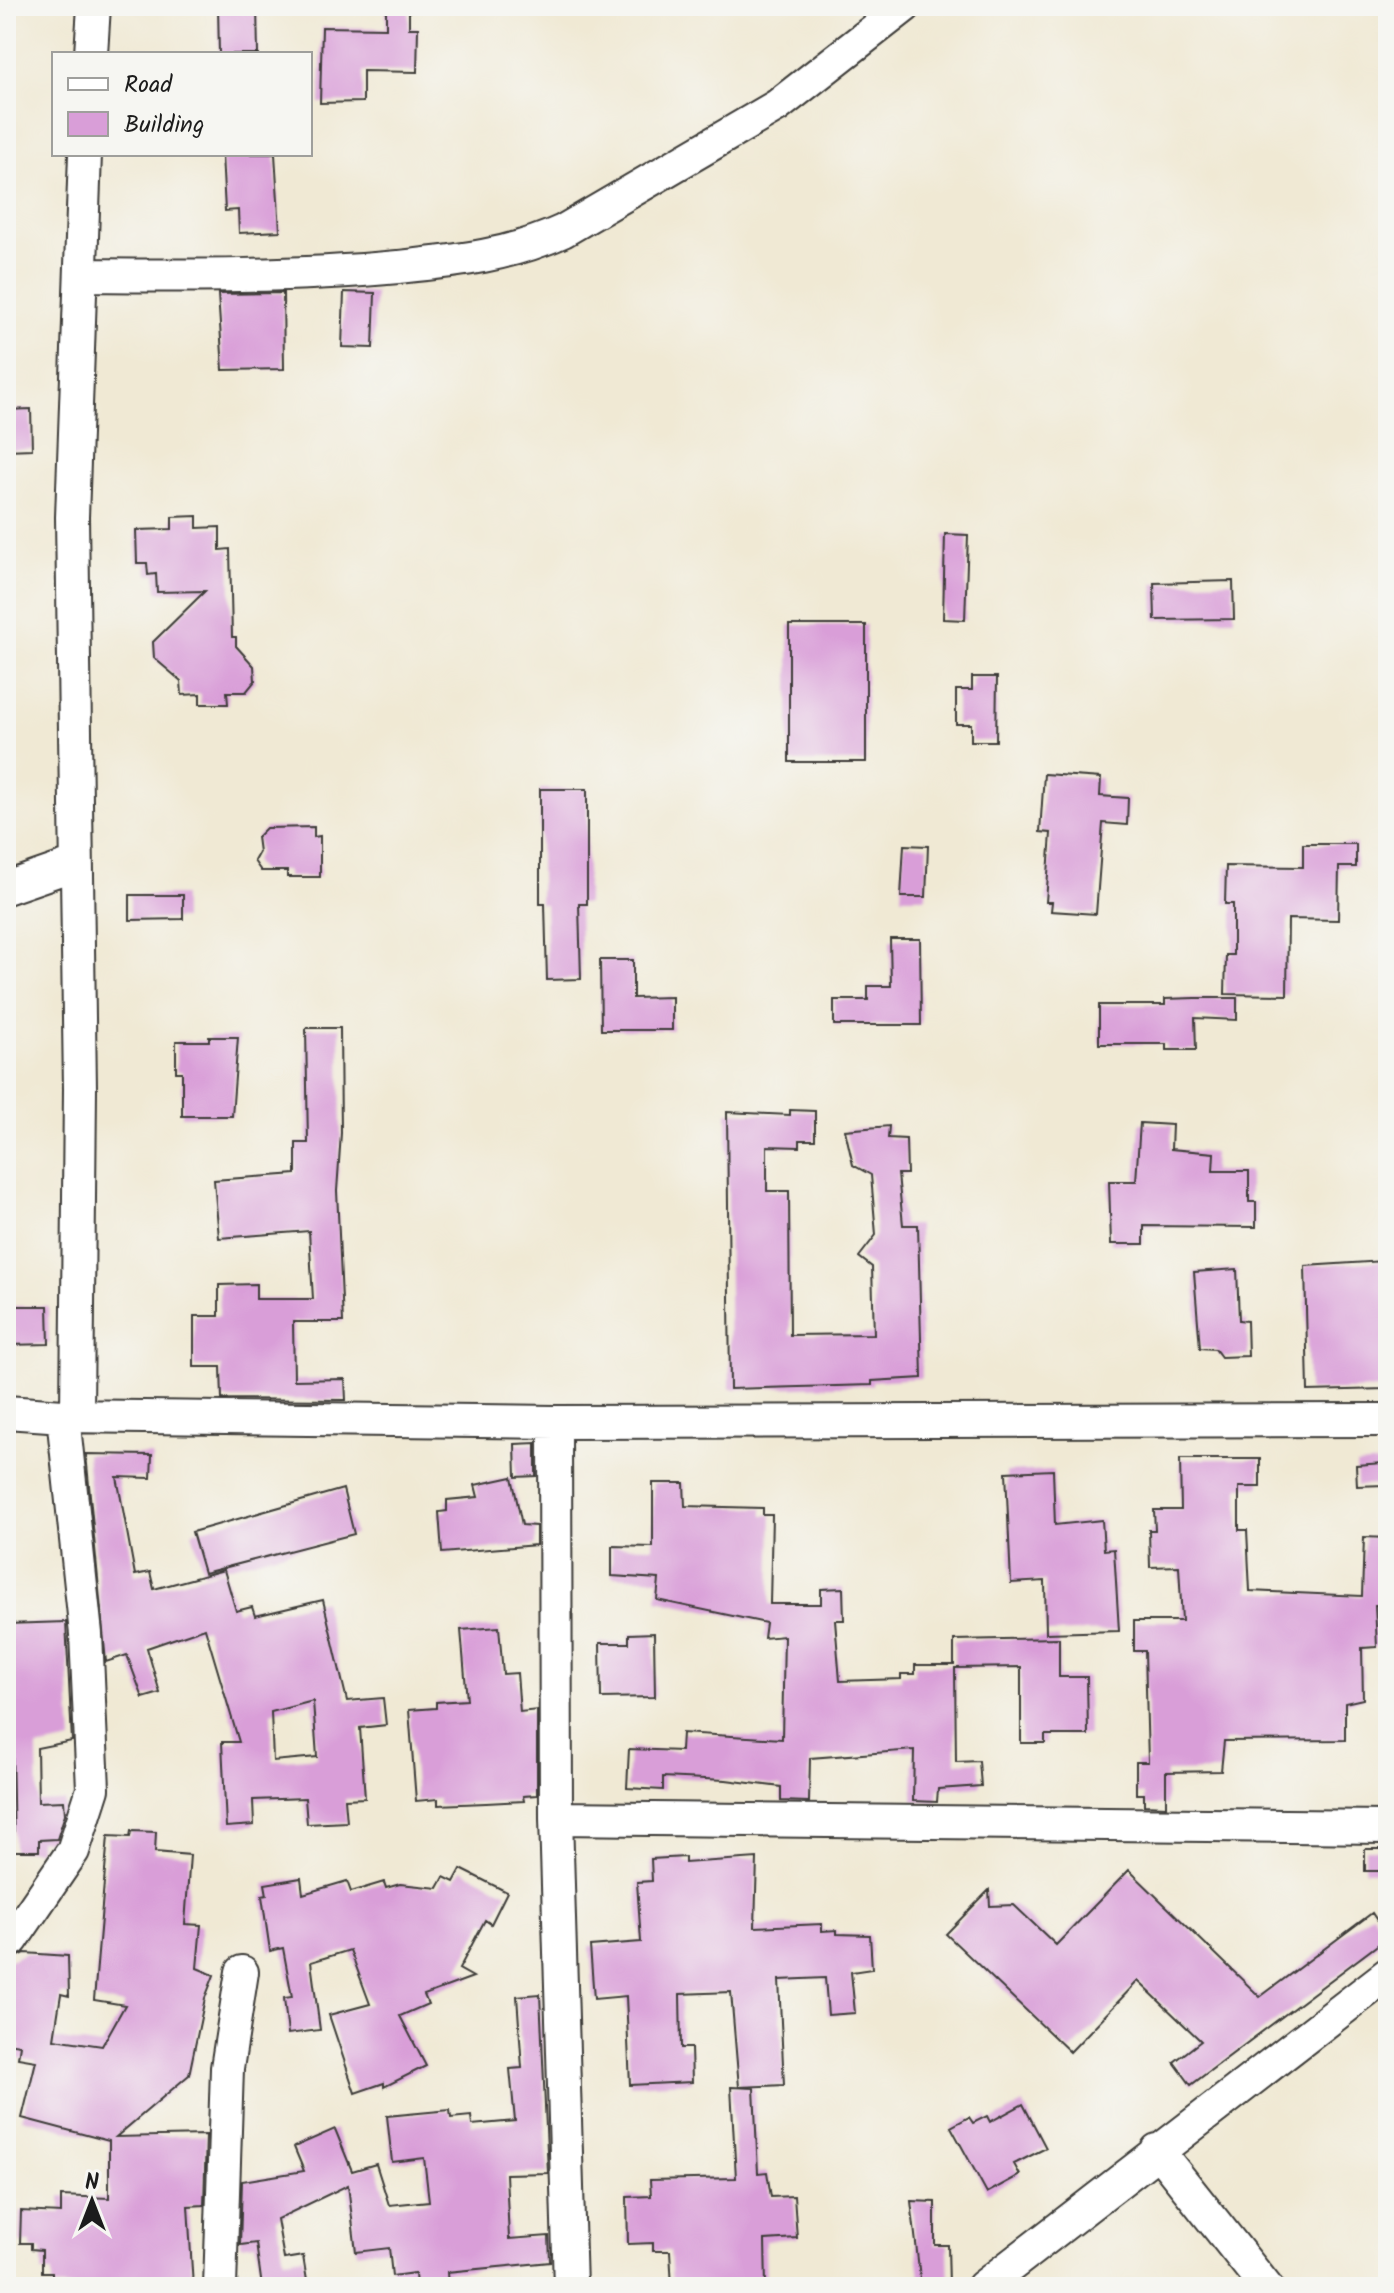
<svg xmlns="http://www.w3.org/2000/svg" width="1394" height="2293" viewBox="0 0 1394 2293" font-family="Kalam,sans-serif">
  <rect width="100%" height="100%" fill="#f6f6f2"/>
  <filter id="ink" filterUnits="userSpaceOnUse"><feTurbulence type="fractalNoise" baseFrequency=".0125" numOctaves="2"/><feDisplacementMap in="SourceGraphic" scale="16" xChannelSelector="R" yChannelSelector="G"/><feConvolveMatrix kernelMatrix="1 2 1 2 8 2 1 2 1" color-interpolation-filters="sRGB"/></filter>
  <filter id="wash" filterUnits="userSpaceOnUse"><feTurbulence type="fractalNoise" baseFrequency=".006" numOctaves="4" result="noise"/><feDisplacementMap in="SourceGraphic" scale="32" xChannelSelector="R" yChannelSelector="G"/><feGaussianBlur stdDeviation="1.8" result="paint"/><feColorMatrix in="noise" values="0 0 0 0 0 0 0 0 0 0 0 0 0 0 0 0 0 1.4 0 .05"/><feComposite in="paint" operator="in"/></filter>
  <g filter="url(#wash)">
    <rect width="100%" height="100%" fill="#f0e9d4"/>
    <g id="blocks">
      <!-- building -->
      <path fill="#d99ed8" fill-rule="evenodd" d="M218 6H257L258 54H219Z
        M386 6H409V28H418L417 72 363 71V102L320 103 322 27 386 28Z
        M222 154H275L280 231 239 233 238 210 225 211Z
        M344 292 375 293 373 348 342 347Z
        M283 293 284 369 223 370 218 294Z
        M31 409 32 449 6 450V410Z
        M197 516V528L220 527V550L230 549 232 637H236V646L254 666 255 681 246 692H227L228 704H200V694L182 695 181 681 154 658 153 642 205 591 157 592 156 574 148 575 147 563H137L136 530 172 529V517Z
        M945 534 968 535 965 620 943 619Z
        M1233 581 1234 619 1155 620 1154 583Z
        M789 625H866V762H789Z
        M972 677H997L996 741H971V724H956V690H972Z
        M1044 774 1101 778 1100 796 1128 798 1127 825 1103 823 1096 914 1051 911 1052 902H1046L1051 833 1040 832Z
        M540 789H587V904H579L581 979 547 980 545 904H540Z
        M314 827V837L320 836V877H287V871H261L254 861 259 852 257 837 266 828Z
        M1303 844H1356V867H1339L1338 920 1288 919 1287 995 1225 994 1226 955H1233V904H1225L1226 866 1303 867Z
        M904 845 928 846 926 897H901Z
        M130 895H183V919L130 920Z
        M890 939H920L921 1025H834V1000H868V986H891Z
        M600 960H633V998L672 997V1030H601Z
        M1195 998H1237V1020L1195 1018 1196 1050H1166V1044H1099V1005H1165V999Z
        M306 1028H340L341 1133 337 1191 343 1322H293L294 1380 345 1379 346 1400 222 1399 221 1367H194V1316H219V1285L256 1284V1299H313L309 1231 219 1238 214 1180 296 1174V1143H308Z
        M209 1037H238L232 1116H182V1072H176V1041H209Z
        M790 1110 815 1111V1140H800V1147L767 1146V1191H789L790 1335 874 1334 872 1267 859 1257 876 1235 871 1175 853 1165 845 1130 889 1126 888 1138 906 1139 907 1174H898L903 1225H918L922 1378 872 1381V1385L730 1389 727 1112 790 1115Z
        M1140 1123 1172 1125 1171 1149 1214 1153 1213 1171H1249V1202H1256V1227L1144 1226V1244H1111L1109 1181H1136Z
        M1384 1261 1385 1292H1388L1386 1389 1308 1391 1305 1266Z
        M1237 1269 1239 1320 1247 1321 1248 1356 1221 1357 1215 1349 1200 1348 1194 1272Z
        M7 1306H48L49 1344 8 1345Z
        M536 1443V1476L516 1477 515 1444Z
        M86 1454 152 1455 151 1478 117 1477 135 1575 150 1572 154 1589 224 1570 236 1611 252 1607 255 1616 323 1600 347 1701 383 1698 386 1725 360 1728 365 1798 345 1799 347 1822 307 1824 305 1798 253 1800 254 1825 226 1827 222 1742H239L205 1628 147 1648 160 1693 143 1698 127 1655 106 1662ZM313 1701 317 1757 273 1761 271 1712Z
        M1180 1459H1260V1487H1239V1530H1247L1250 1591 1362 1596 1364 1537 1388 1538V1605H1375L1377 1647 1362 1648 1363 1699 1345 1703V1740L1224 1741 1221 1771 1166 1772V1806L1144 1805V1794H1136V1762H1148L1145 1651H1134V1621H1182L1179 1566 1150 1567 1149 1530H1155L1154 1510H1181Z
        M1383 1463 1384 1485 1357 1486 1356 1465Z
        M1053 1470 1055 1525 1102 1520 1104 1550 1114 1549 1119 1631 1046 1633 1045 1581 1011 1583 1006 1472Z
        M512 1477 522 1525 536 1526V1545L442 1553 439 1512 447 1511V1500L478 1497 475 1485Z
        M653 1483H684L685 1506 763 1508V1515H772L770 1604H821V1589L843 1588 844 1620H835L840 1681 901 1679V1674H915V1665H954V1640L1059 1638V1677H1087L1088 1735H1045V1743H1021V1667L955 1668 956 1762 979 1761 981 1786 938 1789 937 1802 913 1801 914 1750 810 1758 809 1802 781 1801V1787L726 1780 663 1777V1790L627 1788 629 1749 681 1751 682 1733 782 1739 784 1636 764 1638 766 1623 657 1600 659 1579 612 1576V1546L653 1547Z
        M343 1489 354 1534 204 1573 192 1532Z
        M66 1622 72 1741 37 1748 38 1802 64 1801 65 1814 57 1839 39 1840V1851H14L12 1745 6 1746V1624Z
        M499 1627 503 1674 517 1673 520 1712 537 1710V1795L523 1796 524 1801 486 1803 438 1805V1799L416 1801 409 1710 436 1708V1702L467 1700 461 1630Z
        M654 1633 655 1697 601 1698 600 1643H629V1634Z
        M131 1831 156 1832 155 1852 190 1855 185 1924 201 1925 197 1968 214 1975 205 1998 189 2075 116 2137 206 2135 204 2205 188 2206 193 2287H52V2272H42V2250L31 2249V2243H20L21 2211 61 2213V2196L109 2198V2141L22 2118 36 2061 18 2058 20 2045 6 2043V1962L25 1953 68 1956 69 1996 61 1994 54 2039 102 2046 125 2005 94 2000 108 1836 130 1837Z
        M1365 1849H1388V1871H1365Z
        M685 1857V1863L757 1858 755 1927 822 1924V1931L837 1930V1934L870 1935 872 1969 851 1972 855 2013 828 2015 825 1978 779 1980 784 2085 739 2087 731 1992 680 1994 681 2048H691L692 2082 630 2085 626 1996 594 1999 590 1946 641 1942 637 1882 652 1881 651 1859Z
        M461 1869 507 1892 491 1924 485 1920 459 1969 473 1977 424 1995 428 2004 400 2016 426 2066 384 2087V2083L355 2093 329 2015 370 2004 350 1950 311 1962 320 2030 288 2034 284 1998 292 1997 283 1948 270 1951 262 1896 267 1895 265 1884 301 1878 303 1894 347 1881 351 1892 384 1882 386 1888 400 1884 438 1888 444 1877 454 1882Z
        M1129 1870 1260 1997 1372 1913 1388 1937 1191 2085 1174 2062 1201 2041 1138 1981 1070 2052 946 1934 989 1890 990 1906 1014 1905 1056 1945Z
        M540 1994 548 2173 506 2174 509 2239 549 2236 550 2262 447 2272 448 2287H416L415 2273 392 2276 389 2248 356 2252 348 2185 277 2219 284 2259 303 2256 308 2287H262L256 2243 240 2245 242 2181 304 2171 294 2147 335 2129 352 2171 376 2164 389 2205 429 2201 424 2158 392 2162 387 2116 450 2110 451 2118 471 2116 472 2125 515 2121 510 2069 522 2068 517 1996Z
        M731 2087 754 2088 758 2173 767 2172 771 2197 794 2196 797 2238 765 2240 766 2287H672L670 2251H653V2243L628 2244 627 2197 651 2196 650 2180 736 2178Z
        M1023 2104 1046 2148 1014 2164 1020 2175 987 2193 951 2127 969 2117 973 2123 987 2116 990 2122Z
        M911 2201 935 2202V2245H948L949 2285 921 2286Z"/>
    </g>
  </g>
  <g filter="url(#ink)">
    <use href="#blocks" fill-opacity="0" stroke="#3c3b38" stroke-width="2"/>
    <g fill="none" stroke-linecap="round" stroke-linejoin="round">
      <defs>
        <path id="minor" d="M91 54 94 6
          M81 275C187 276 292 277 398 267 456 261 509 256 563 231L777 106 905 6
          M6 888 75 864
          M6 1412 63 1416 555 1422 1388 1420
          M77 1414 80 1089 72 517 85 154
          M555 1422 556 1818 570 2287
          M556 1818 1388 1827
          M6 1943 12 1940 73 1851 93 1789 86 1634 63 1416
          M1157 2150 1266 2287
          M220 2287 227 2068 242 1972
          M983 2287 1388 1974"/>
      </defs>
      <!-- minor casing -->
      <use href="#minor" stroke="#3c3b38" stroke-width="36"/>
      <!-- minor -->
      <use href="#minor" stroke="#fff" stroke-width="32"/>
    </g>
  </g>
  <!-- margin -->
  <rect width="1394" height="2293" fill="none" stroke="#f6f6f2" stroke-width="32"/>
  <!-- legend -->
  <rect x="52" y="52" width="260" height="104" fill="#f6f6f2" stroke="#9f9f9c" stroke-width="2"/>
  <rect x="68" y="78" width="40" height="12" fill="#ffffff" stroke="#9f9f9c" stroke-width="2"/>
  <text x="124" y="92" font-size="24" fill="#1c1c1c">Road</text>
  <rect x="68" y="112" width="40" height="24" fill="#d99ed8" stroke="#9f9f9c" stroke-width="2"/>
  <text x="124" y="132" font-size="24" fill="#1c1c1c">Building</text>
  <!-- north arrow -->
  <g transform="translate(92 2201)" stroke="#f6f6f2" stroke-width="6" paint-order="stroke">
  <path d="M0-6L14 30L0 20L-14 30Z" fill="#1c1c1c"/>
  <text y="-12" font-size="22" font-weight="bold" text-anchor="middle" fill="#1c1c1c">N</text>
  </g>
</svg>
